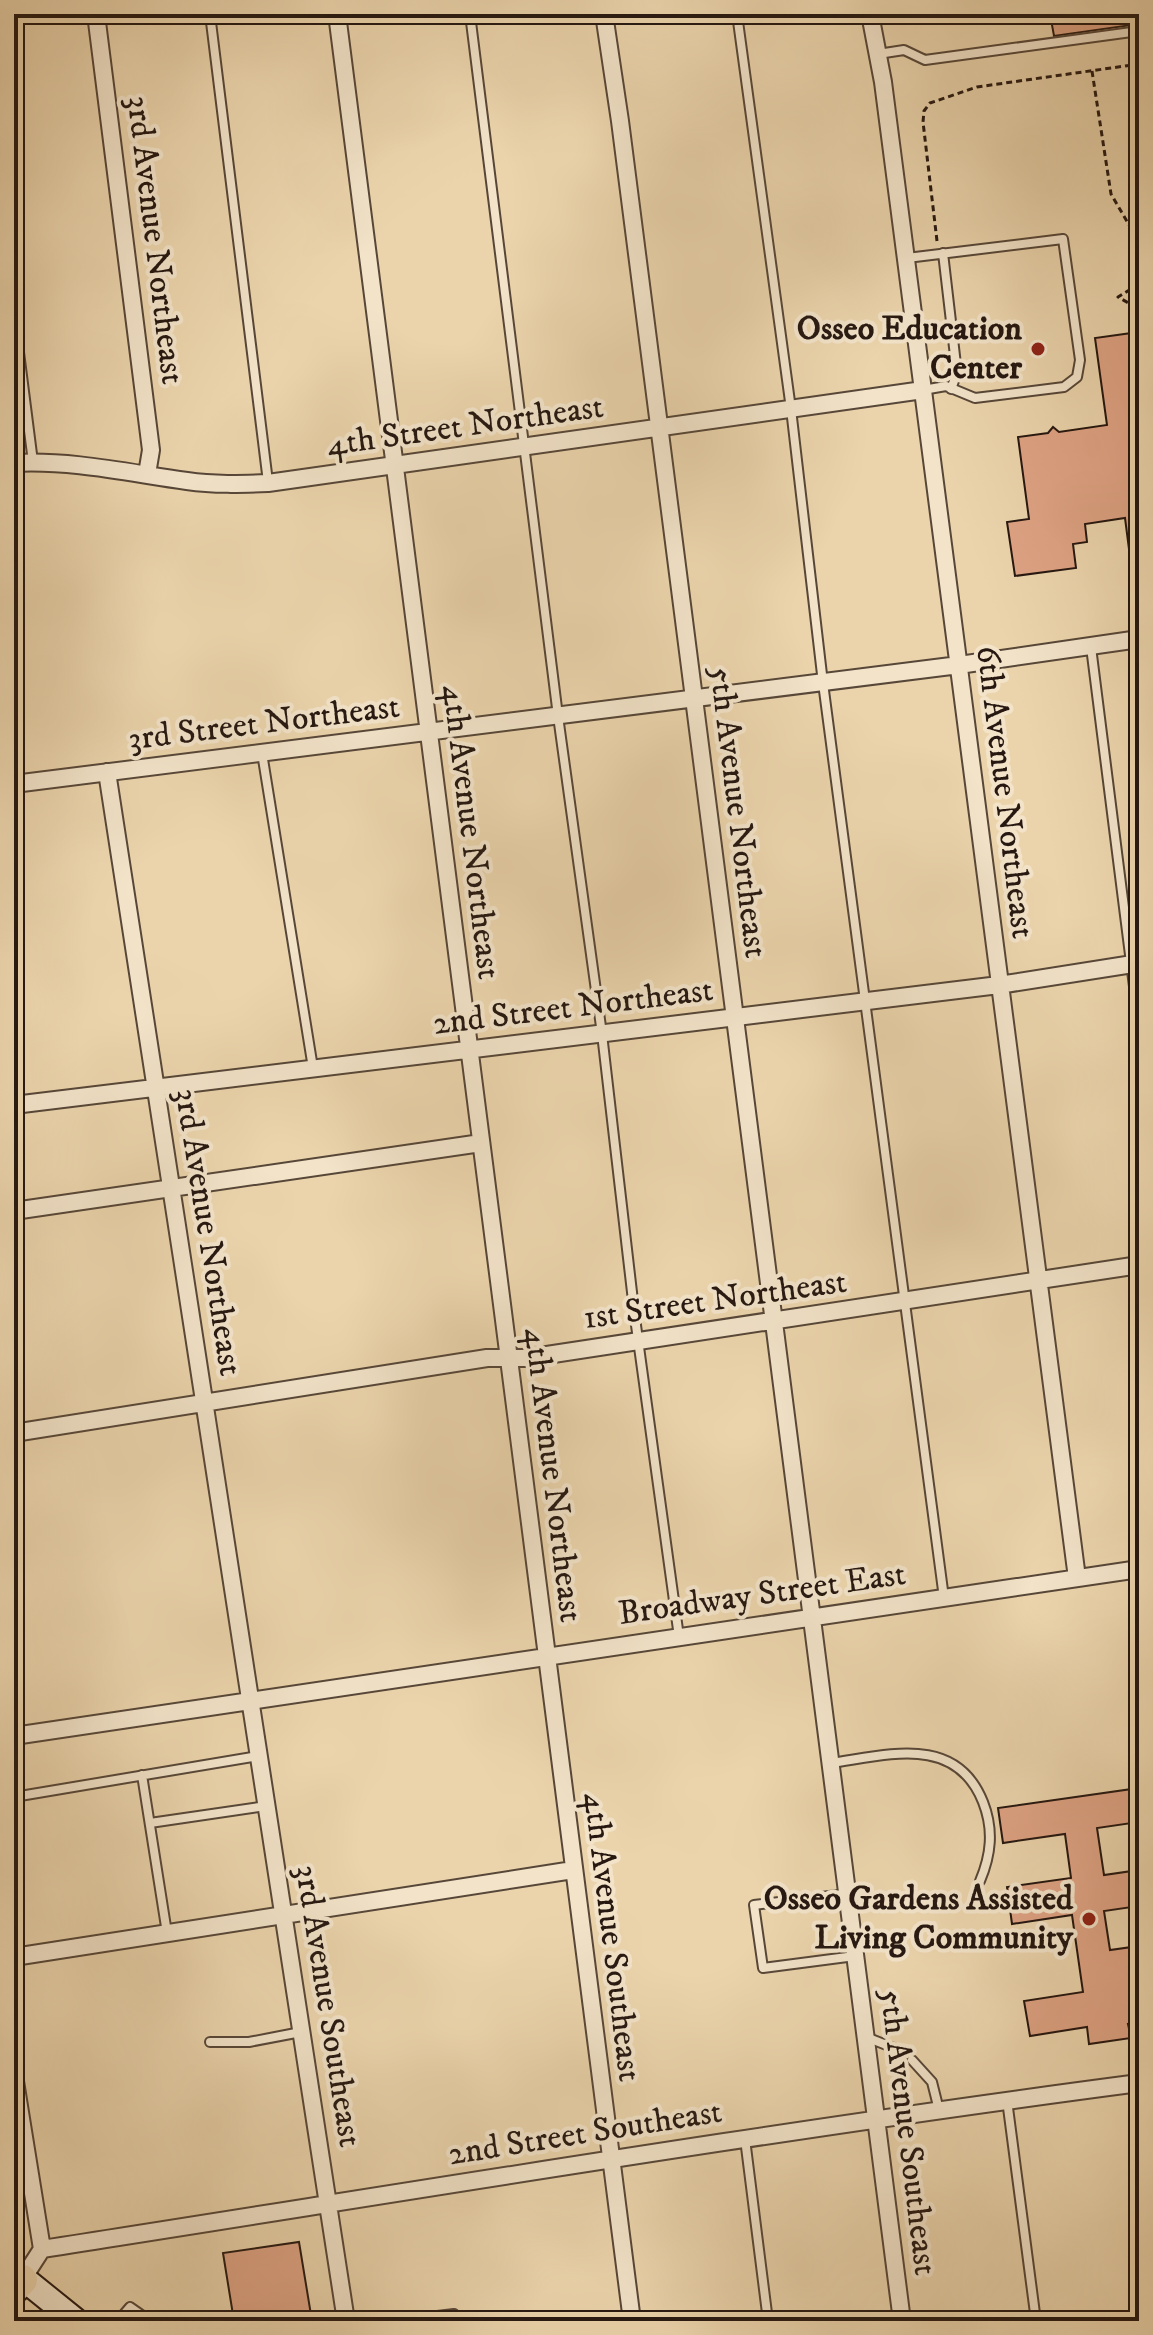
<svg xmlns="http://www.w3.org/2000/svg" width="1153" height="2335" viewBox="0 0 1153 2335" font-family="'IM FELL DW Pica',serif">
  <rect width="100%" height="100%" fill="#ebd4ac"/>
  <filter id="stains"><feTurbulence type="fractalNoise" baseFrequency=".0025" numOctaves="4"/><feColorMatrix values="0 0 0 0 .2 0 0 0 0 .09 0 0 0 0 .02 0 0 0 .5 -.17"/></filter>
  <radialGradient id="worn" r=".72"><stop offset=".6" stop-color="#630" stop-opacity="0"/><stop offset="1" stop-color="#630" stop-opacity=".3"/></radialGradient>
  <!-- building -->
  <path fill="#dea384" stroke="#261811" stroke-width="2" d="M1050 14H1139V24L1054 36Z
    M1139 332V556L1130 557 1125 518 1085 524 1087 542 1073 544 1076 568 1015 576 1007 522 1029 519 1018 437 1048 433 1053 427 1059 432 1107 425 1095 338Z
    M1139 1788V1822L1097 1828 1104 1875 1139 1870V1906L1104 1911 1110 1950 1139 1946V2023L1128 2024 1131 2038 1089 2044 1087 2027 1030 2036 1024 2001 1083 1992 1072 1915 1012 1924 1007 1887 1071 1878 1065 1834 1003 1843 998 1808Z
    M299 2242 312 2321H234L223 2253Z"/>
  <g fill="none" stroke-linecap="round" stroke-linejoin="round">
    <defs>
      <path id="lane" d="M210 14 268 482
        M470 14 558 716 602 1034 635 1318 679 1637
        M737 14 791 409 823 683 944 1598
        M878 54 904 50 925 60 1139 31
        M943 253 957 373 951 389
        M907 258 1063 239 1080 360 1077 377 1064 387 975 398 946 386 923 390
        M14 313 33 462
        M1091 647 1139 1026
        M262 753 313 1068
        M831 1763C888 1755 956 1734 983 1802 994 1830 991 1855 980 1881
        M142 1775 167 1933
        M14 1797 258 1756
        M150 1823 266 1806
        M846 1894 754 1905 763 1968 855 1956
        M866 2037 899 2050
        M210 2042H249L301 2032
        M912 2060 932 2082 939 2110
        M1007 2100 1036 2321
        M745 2139 768 2321
        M118 2321 130 2307 150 2321
        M395 2321 454 2314"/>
      <path id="street" d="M96 14 151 450 147 474
        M337 14 632 2321
        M604 14 620 121 902 2321
        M870 14 883 82 1077 1578
        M14 463C73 460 129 473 187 481 214 485 241 484 268 483L923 390
        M107 772 346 2321
        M14 784 959 665 1139 639
        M14 1105 999 985 1139 963
        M14 1211 481 1143
        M14 1433 487 1358H527L1139 1265
        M14 1736 1139 1569
        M14 1957 573 1870
        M14 2075 42 2249
        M42 2249C408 2192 772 2131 1139 2083
        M22 2280 42 2249"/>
      <path id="secondary" d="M14 2271 76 2321"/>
      <path id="highway" d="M14 2288 22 2280"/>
    </defs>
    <!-- lane casing -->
    <use href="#lane" stroke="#574738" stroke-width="12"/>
    <!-- street casing -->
    <use href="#street" stroke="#574738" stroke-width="20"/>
    <!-- secondary casing -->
    <use href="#secondary" stroke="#261811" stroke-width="28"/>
    <!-- highway casing -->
    <use href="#highway" stroke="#261811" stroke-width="34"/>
    <!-- path -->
    <path stroke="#261811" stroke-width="3" stroke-dasharray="6 4" stroke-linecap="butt" d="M1092 71 1111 194 1139 242
      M937 241 923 122 924 111 930 103 977 87 1139 64
      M1139 284 1118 297 1139 309"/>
    <!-- lane -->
    <use href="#lane" stroke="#f2e3c9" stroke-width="8"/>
    <!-- street -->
    <use href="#street" stroke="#f2e3c9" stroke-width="16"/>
    <!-- secondary -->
    <use href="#secondary" stroke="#f2e3c9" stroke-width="24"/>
    <!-- highway -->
    <use href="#highway" stroke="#ebd4ac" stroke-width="30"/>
  </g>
  <!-- markers -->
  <g fill="#8f2418" stroke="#f2e3c9" stroke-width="3">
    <circle cx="1038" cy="349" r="8"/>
    <circle cx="1089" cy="1919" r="8"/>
  </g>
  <g text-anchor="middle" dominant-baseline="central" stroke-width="8" stroke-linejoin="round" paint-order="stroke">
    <!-- street labels -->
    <g font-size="34" fill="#261811" stroke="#f2e3c9">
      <text transform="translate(155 240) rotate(83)">3rd Avenue Northeast</text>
      <text transform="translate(465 426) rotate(-8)">4th Street Northeast</text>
      <text transform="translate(264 723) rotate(-7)">3rd Street Northeast</text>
      <text transform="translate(1005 792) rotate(83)">6th Avenue Northeast</text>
      <text transform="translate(738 812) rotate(83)">5th Avenue Northeast</text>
      <text transform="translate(471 832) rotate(83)">4th Avenue Northeast</text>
      <text transform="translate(573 1007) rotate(-7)">2nd Street Northeast</text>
      <text transform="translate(208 1232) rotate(81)">3rd Avenue Northeast</text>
      <text transform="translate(715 1300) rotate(-8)">1st Street Northeast</text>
      <text transform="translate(553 1475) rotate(83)">4th Avenue Northeast</text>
      <text transform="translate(762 1594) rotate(-8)">Broadway Street East</text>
      <text transform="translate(612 1937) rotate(83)">4th Avenue Southeast</text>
      <text transform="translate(328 2006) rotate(81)">3rd Avenue Southeast</text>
      <text transform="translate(908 2132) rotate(83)">5th Avenue Southeast</text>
      <text transform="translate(585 2133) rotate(-9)">2nd Street Southeast</text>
    </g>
    <!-- poi labels -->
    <g font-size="34" font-weight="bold" fill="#261811" stroke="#f2e3c9" text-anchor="end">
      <text x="1022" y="329">Osseo Education<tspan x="1022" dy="39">Center</tspan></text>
      <text x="1073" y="1899">Osseo Gardens Assisted<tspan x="1073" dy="39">Living Community</tspan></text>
    </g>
  </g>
  <!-- margin -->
  <rect width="1153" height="2335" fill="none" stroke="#ebd4ac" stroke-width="48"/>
  <rect x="16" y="16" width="1121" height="2303" fill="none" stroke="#261811" stroke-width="4"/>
  <rect x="24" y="24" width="1105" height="2287" fill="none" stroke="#261811" stroke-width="2"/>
  <rect width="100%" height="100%" filter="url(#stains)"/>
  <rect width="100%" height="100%" fill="url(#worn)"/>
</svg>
